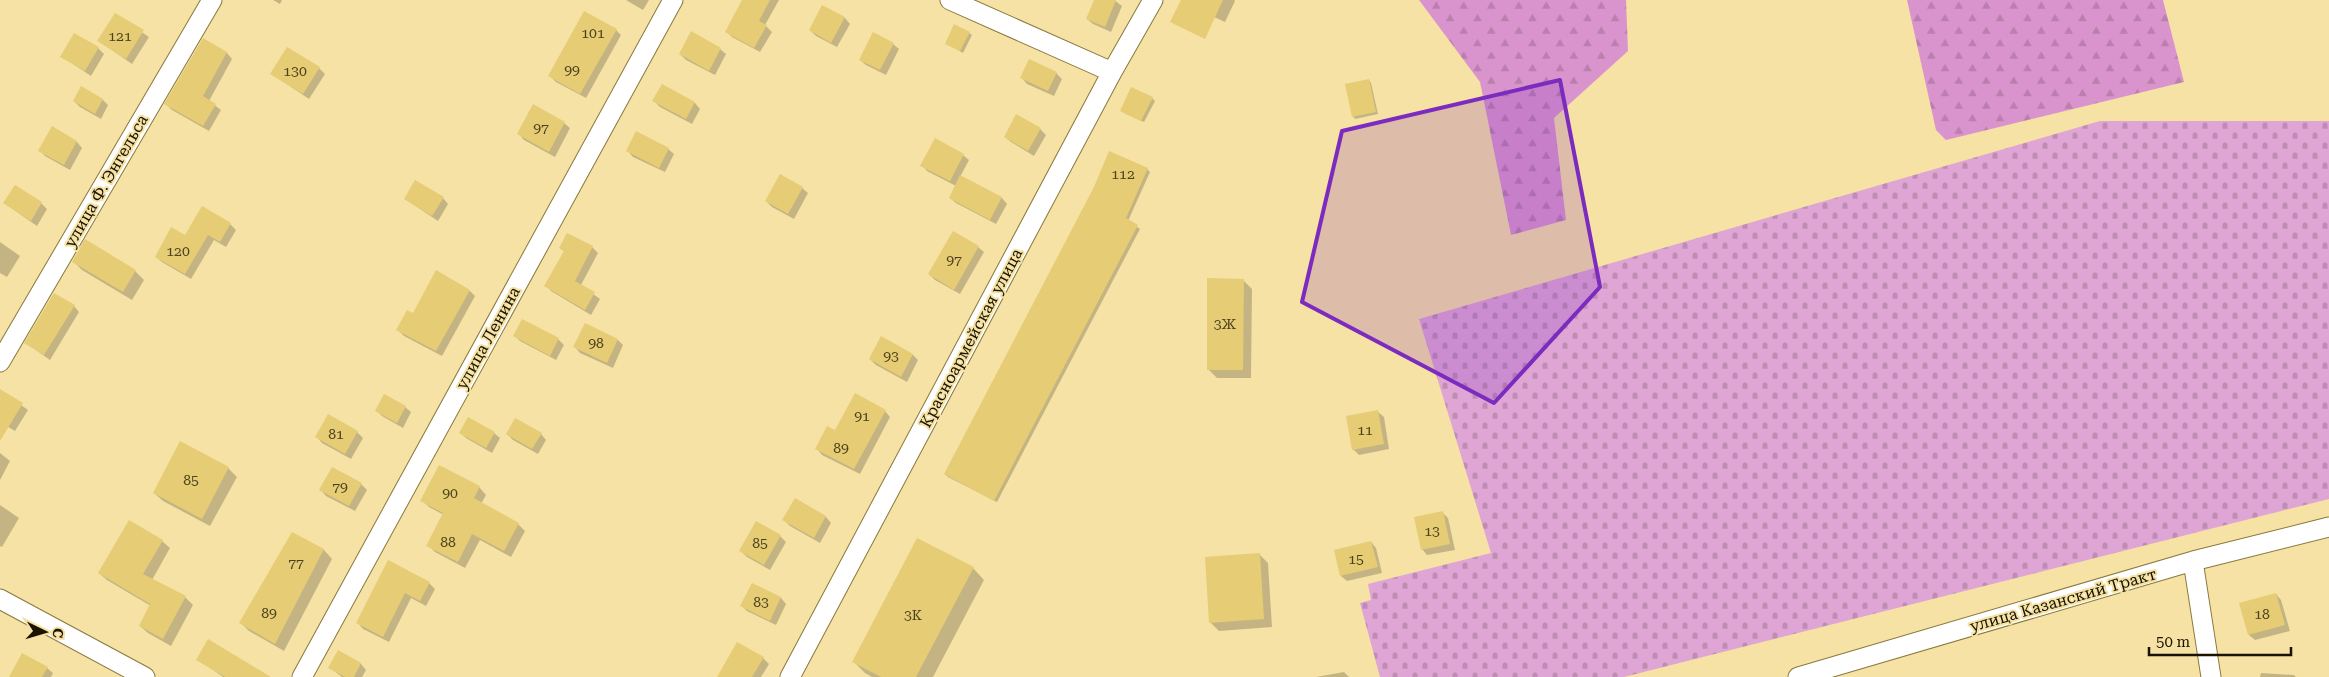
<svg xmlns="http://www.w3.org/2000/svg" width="2329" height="677" viewBox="0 0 2329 677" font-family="'Roboto Serif',serif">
  <defs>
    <pattern id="forest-firs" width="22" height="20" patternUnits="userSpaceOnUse" patternTransform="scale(1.25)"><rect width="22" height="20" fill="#da94cd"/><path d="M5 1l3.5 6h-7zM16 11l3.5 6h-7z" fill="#ba7fae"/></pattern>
    <pattern id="cemetery-stones" width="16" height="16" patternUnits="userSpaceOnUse" patternTransform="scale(1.25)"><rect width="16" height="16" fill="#dfa5d4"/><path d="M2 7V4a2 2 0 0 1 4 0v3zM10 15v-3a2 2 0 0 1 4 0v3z" fill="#bf8db4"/></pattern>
  </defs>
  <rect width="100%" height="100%" fill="#f5e2a4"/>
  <!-- forest -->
  <path fill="url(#forest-firs)" d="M1419 0H1626L1628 51 1554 118 1566 220 1511 235 1480 82Z
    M1907 0H2163L2184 82 1946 140 1936 130Z"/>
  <!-- cemetery -->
  <path fill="url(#cemetery-stones)" d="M2100 121H2329V499L1624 677H1380L1360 603 1371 600 1368 584 1491 553 1419 319Z"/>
  <!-- shadow -->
  <path fill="#0003" d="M273 0H282L280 4Z
    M626 0H649L643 10Z
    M744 0H779L765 25 772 32 760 52 732 37 727 32Z
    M1095 0H1114L1122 6 1111 32 1093 24 1087 19Z
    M1185 0H1234L1235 1 1225 22 1192 7Z
    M823 7 845 18 850 24 837 47 816 36 810 30Z
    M115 14 149 37 132 64 99 41Z
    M616 30 621 35 586 98 556 82 550 76Z
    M969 33 972 35 963 53 946 43Z
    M203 40 227 53 232 59 209 101 221 110 209 131 172 110 166 104Z
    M893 44 899 49 886 75 866 65 860 60Z
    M98 48 104 54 91 76 61 56Z
    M720 49 726 54 715 75 686 60 680 54Z
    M319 68 325 74 309 99 272 74Z
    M1056 73 1062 79 1054 96 1027 84 1022 78Z
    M1369 80 1371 83 1378 114 1355 119 1353 116Z
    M662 86 695 103 700 109 692 124 660 107 654 101Z
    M82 88 103 100 108 105 101 119 80 107 74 101Z
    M1152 98 1155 101 1144 122 1124 113Z
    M564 123 570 128 555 157 524 140 519 134Z
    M52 128 77 142 82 148 70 170 45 156 40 150Z
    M1040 129 1046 135 1034 156 1011 142 1005 137Z
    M668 149 674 154 665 172 633 157 628 151Z
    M963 155 969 160 960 177 1002 198 1007 204 996 224 956 203 950 198 956 186 927 171 922 165Z
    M1147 169 1150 172 1128 221 1140 229 997 502 948 477 945 474Z
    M802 188 808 193 794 219 772 207 766 201Z
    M443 198 448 204 438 221 405 199Z
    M4 203H41L47 209 37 226Z
    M202 208 230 224 236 230 226 247 214 240 191 279 162 262 156 257 185 237Z
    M0 242 20 256 7 277 0 273Z
    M592 247 598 253 581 285 600 299 591 315 551 291 546 285 565 252 560 248Z
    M978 247 984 252 960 294 935 280 929 274Z
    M73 261 135 271 144 280 132 300 82 270Z
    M1243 280 1252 289 1251 378H1217L1208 369Z
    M470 291 475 296 442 356 404 336 398 330Z
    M74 306 79 312 50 360 26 343Z
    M515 336 558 339 564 345 556 360 520 341Z
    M618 340 623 345 613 368 580 353 575 347Z
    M913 355 918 360 907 382 876 365 870 359Z
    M0 390 28 410 15 431 0 422Z
    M405 407 411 412 403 428 382 416 377 411Z
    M885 411 890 417 860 474 822 455 817 449 835 432Z
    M1378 412 1384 417 1389 449 1359 455 1353 449Z
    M357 432 363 438 351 459 322 443 317 437Z
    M461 433H494L500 438 492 453 466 438Z
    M507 434H541L546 440 538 454 513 440Z
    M0 453 10 461 0 480Z
    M439 467 479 487 486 495 481 504 518 524 525 531 511 557 480 540 465 568 435 552 428 545 444 515 429 507 422 500Z
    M228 468 237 477 210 526 163 501 154 493Z
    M361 484 367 490 355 511 326 496 321 490Z
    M796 500 826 517 831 523 820 543 790 526 784 520Z
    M0 505 19 518 2 547 0 546Z
    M1443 513 1448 518 1455 550 1427 555 1422 549Z
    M292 533 324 550 332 559 284 651 249 631 241 623Z
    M780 536 786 542 770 570 747 557 741 551Z
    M162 541 170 548 152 580 185 597 193 605 171 646 148 633 140 626 151 606 107 580 99 573Z
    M1371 542 1376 548 1382 573 1347 581 1341 576Z
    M1259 554 1268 563 1272 627 1219 631 1210 622Z
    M389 561 429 583 435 589 426 606 411 598 389 642 363 629 358 623Z
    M973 568 984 580 933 677H872L865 673 854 662Z
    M752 584 781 598 786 604 776 625 747 611 741 605Z
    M2276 594 2281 600 2290 631 2255 640 2249 635Z
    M339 652 361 664 366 670 362 677H342L330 668Z
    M763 658 769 664 761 677H724Z
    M198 659 265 677H223Z
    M47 668 53 673 51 677H10Z
    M1344 672 1349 677H1316Z
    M2261 673 2294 675 2296 677H2260Z"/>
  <!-- building -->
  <path fill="#e5cc75" d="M742 0H770L759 21 767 25 754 48 725 32Z
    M1094 0H1116L1105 27 1086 19Z
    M1181 0H1223L1205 39 1170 22Z
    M822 5 845 17 831 43 809 30Z
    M584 11 617 29 580 94 548 76Z
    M115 13 144 30 126 59 97 41Z
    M954 24 970 32 960 51 945 44Z
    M691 31 721 48 709 71 679 54Z
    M873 32 894 43 880 70 859 60Z
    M74 33 99 47 85 71 60 57Z
    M203 38 227 52 203 96 216 104 203 126 164 104Z
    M287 47 320 67 303 94 270 74Z
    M1029 59 1057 72 1048 91 1020 78Z
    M1369 79 1376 112 1352 117 1345 84Z
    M662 84 695 102 686 119 652 101Z
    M81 86 103 99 95 114 73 101Z
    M1131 87 1153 97 1141 121 1120 111Z
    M533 104 565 122 549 152 517 134Z
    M1016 114 1041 128 1028 151 1004 137Z
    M52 126 77 141 64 165 38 151Z
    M636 131 669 148 659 168 626 151Z
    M935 138 964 154 950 181 920 166Z
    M1109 151 1148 168 1126 218 1138 225 994 501 944 474 1094 187Z
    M780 174 803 187 788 214 765 201Z
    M960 175 1002 197 990 220 949 198Z
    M415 180 444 197 432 216 404 199Z
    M15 185 42 202 31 221 3 203Z
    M202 206 231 223 220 242 208 235 185 274 155 257 171 227 185 235Z
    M953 231 979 246 954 290 928 274Z
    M567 233 593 246 575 281 595 292 585 310 544 286 564 251 559 248Z
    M85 239 136 270 123 292 72 262Z
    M436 270 470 290 436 351 396 330 407 310 413 313Z
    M1207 278 1244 279 1243 370H1207Z
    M54 293 75 305 44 355 24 343Z
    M522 319 559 338 550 356 513 336Z
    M585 323 618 339 607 363 573 347Z
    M881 336 913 354 901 377 869 359Z
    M0 389 23 403 0 441Z
    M855 393 886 410 854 469 815 449 827 426 835 430Z
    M384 394 406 406 397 423 375 411Z
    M1378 410 1384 444 1352 450 1346 416Z
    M328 414 358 431 345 454 315 437Z
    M468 417 495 432 486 448 459 433Z
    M515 418 542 433 532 449 506 434Z
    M180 441 229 467 202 519 153 493Z
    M439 465 480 486 474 498 519 523 504 551 472 534 458 562 426 546 443 513 420 501Z
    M332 467 362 483 349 506 319 490Z
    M795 498 826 516 814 538 782 520Z
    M1443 511 1450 544 1421 550 1414 517Z
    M129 520 163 540 143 574 186 596 163 639 139 626 150 604 98 573Z
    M756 521 781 535 764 565 739 551Z
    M292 532 324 549 275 644 239 623Z
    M917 538 974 567 916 677H881L852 662Z
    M1371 541 1378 567 1340 576 1334 550Z
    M1260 553 1264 619 1209 623 1205 557Z
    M388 560 430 582 420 601 405 593 383 637 356 623Z
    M752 583 781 597 770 621 740 606Z
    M2276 593 2285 625 2248 635 2239 603Z
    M208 639 271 677H225L196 660Z
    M737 642 764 657 752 677H717Z
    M338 650 361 663 354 677H345L328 668Z
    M22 653 48 667 42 677H9Z"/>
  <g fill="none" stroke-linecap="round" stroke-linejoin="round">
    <defs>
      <path id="minor" d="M950 0 1112 72
        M0 362 212 0
        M2193 561 2211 677
        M0 599 145 677
        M302 677 673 0
        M790 677 1112 72 1153 0
        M1798 677 2193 561 2329 527"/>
    </defs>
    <!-- minor casing -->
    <use href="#minor" stroke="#89783d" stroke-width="21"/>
    <!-- minor -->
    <use href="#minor" stroke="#fff" stroke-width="19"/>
  </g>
  <!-- marked area -->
  <path fill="#7b2cbf" fill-opacity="0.2" stroke="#7b2cbf" stroke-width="4" stroke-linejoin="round" d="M1560 80 1600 287 1494 403 1302 302 1342 131Z"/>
  <g text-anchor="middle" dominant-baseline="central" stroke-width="4" stroke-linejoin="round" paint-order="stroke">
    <!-- number labels -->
    <g font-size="14" fill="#4c411d">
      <text x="593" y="33">101</text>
      <text x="120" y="36">121</text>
      <text x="572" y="70">99</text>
      <text x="295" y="71">130</text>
      <text x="541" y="128">97</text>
      <text x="1123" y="174">112</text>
      <text x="178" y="251">120</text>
      <text x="954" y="260">97</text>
      <text x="1225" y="324">3Ж</text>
      <text x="596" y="343">98</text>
      <text x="891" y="356">93</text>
      <text x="862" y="416">91</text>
      <text x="1365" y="430">11</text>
      <text x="336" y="434">81</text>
      <text x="841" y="448">89</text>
      <text x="191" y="480">85</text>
      <text x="340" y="487">79</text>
      <text x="450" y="493">90</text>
      <text x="1432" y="531">13</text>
      <text x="448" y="542">88</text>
      <text x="760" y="543">85</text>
      <text x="1356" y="559">15</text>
      <text x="296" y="563">77</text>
      <text x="761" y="602">83</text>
      <text x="269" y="613">89</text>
      <text x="2262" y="614">18</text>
      <text x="913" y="615">3К</text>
    </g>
    <!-- street labels -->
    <g font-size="16" fill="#191300" stroke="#f5e2a4">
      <text transform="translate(106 181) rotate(-60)">улица Ф. Энгельса</text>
      <text transform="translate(488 338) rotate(-61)">улица Ленина</text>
      <text transform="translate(971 338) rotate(-62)">Красноармейская улица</text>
      <text transform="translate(2063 600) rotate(-16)">улица Казанский Тракт</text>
    </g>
  </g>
  <!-- north arrow -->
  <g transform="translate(45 632) rotate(95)" stroke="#f5e2a4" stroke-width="4" paint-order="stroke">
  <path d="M0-4L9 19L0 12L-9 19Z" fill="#191300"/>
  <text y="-8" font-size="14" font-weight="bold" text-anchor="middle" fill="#191300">С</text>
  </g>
  <!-- scale -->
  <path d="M2149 647v8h142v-8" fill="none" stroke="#191300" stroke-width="2.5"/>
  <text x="2156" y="647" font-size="15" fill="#191300" stroke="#f5e2a4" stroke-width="4" paint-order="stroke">50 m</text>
</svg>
